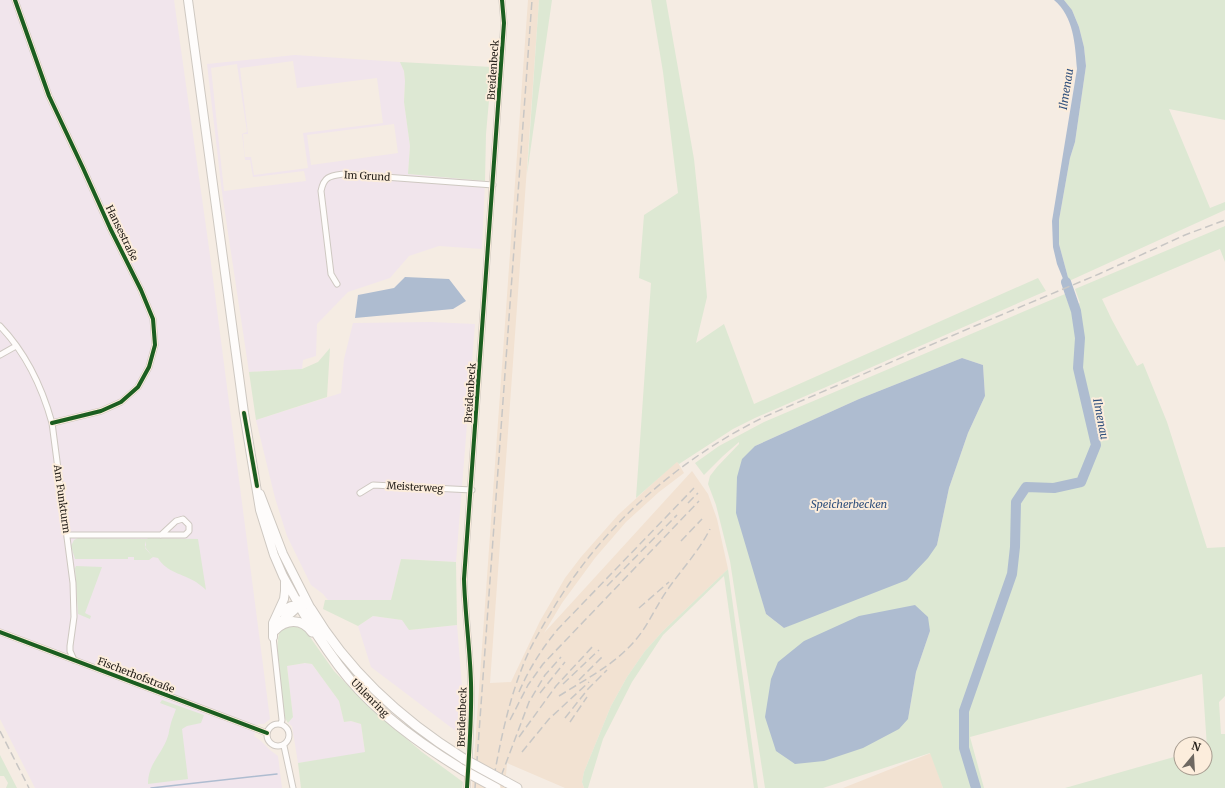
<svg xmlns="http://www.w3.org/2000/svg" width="1225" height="788" viewBox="0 0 1225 788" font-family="Merriweather,serif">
  <rect width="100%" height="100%" fill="#f5ece3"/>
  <!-- commercial -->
  <path fill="#f1e5ec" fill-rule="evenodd" d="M0 0H174L209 248 270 719 264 724H258L254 736 261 741 270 750 278 756 282 788H35L0 719Z
    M295 55 400 62 404 71 405 81 404 102 410 146 408 174 485 181 482 249 439 246 409 256 390 278 348 292 317 324 316 356 303 360 302 369 249 372 222 193 207 64ZM293 61 297 88 377 78 383 123 303 133 308 168 254 175 251 157H245L244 148 243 134H248L240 68ZM237 64 247 132 242 134 245 160H250L253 177 304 171 306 181 224 191 211 68ZM394 124 398 153 311 165 307 135Z
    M431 322 475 324 456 562 401 559 391 600H328L323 594 311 585 287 536 275 498 256 420 341 393 344 359 353 323Z
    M373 616 402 620 410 630 457 625 463 698 461 735 371 667 358 626Z
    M305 663 312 664 339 701 344 722 351 721 361 724 365 753 298 763 292 726 288 723 293 717 287 666Z"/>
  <!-- built -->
  <path fill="#f2e2d2" d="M528 0H539L490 683 511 682 540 621 565 578 581 557 618 515 677 461 684 473 659 492 626 522 595 558 562 603 544 633 692 471 708 494 717 519 728 569 663 631 645 651 627 677 611 706 584 772 582 782 584 788H565L507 763 505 788H472Z
    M931 753 943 788H843Z"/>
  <!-- green -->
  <path fill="#dde8d3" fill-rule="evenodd" d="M539 0H552L527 174Z
    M651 0H666L694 159 701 226 707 297 696 343 724 324 754 404 1038 278 1046 291 755 418 733 429 679 464 677 462 636 498 651 283 639 278 644 215 678 193 663 72Z
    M1064 0H1225V120L1169 109 1210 208 1225 202V210L1069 281 1059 244V220L1070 158 1075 142 1086 66 1084 47 1079 27 1072 10Z
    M400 62 492 67 486 134 485 181 408 174 410 146 404 102 405 81 404 71Z
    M1225 226V262L1220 249 1102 299 1112 320 1137 366 1143 363 1167 422 1207 548 1225 547V696L1219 702 1221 734H1225V788H1065L1181 755V768H1205V748L1207 747 1202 674 970 737 984 788H943L930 753 823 788H765L730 561 716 505 708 484 710 476 717 467 739 444V442L723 456 704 475 695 463 719 446 764 422 1065 294 1070 308 1080 303 1075 289ZM962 358 983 365 985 396 968 433 949 488 937 545 806 618 784 628 766 614 759 588 755 446 859 399ZM914 605 930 631 916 672 908 719Z
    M330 348 327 397 256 420 249 372 302 369 318 362Z
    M78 538 147 539 146 540 148 538 198 539 206 590C203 587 199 584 196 582 183 574 166 572 158 558L153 557 145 547 146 545 145 541V548L153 557 149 560H134V557H128V559H75L71 546 74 540Z
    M401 559 456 562 457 625 409 630 402 620 373 616 358 626 323 609 325 600H391Z
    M76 566 102 567 85 613 91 616 90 619 78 614 75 568Z
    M728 569 758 788H754L724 576 663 635 632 682 603 739 588 788H584L582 782 584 772 611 706 627 677 645 651 663 631Z
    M294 626 305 630 334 671 366 704 422 752 463 782 462 788H301L298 763 365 752 361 724 351 721 344 722 339 701 312 664 305 663 287 666 293 717 288 723 285 718C283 701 273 645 280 632 283 627 289 627 294 626Z
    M162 700 204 715 201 723 187 726 182 729 188 779 148 784C148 763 162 755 168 736 169 733 169 730 170 727 171 721 174 715 176 709L160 703Z
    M0 755 17 788H6L8 783 4 776H0Z"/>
  <!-- water -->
  <path fill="#aebcd0" d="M1054 0H1064L1072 10 1079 27 1084 47 1086 66 1075 142 1070 158 1059 220V244L1069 281 1070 296 1057 264 1053 247 1052 221 1077 69C1075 44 1074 17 1054 0Z
    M405 277 449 279 466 301 453 309 355 318 358 295 394 288Z
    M962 358 983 365 985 396 968 433 949 488 937 545 928 558 907 580 784 628 766 614 736 513 737 477 742 459 755 446 859 399Z
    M915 605 928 617 930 631 916 672 908 719 899 729 863 748 824 761 795 764 776 751 765 717 771 679 778 662 804 641 859 616Z"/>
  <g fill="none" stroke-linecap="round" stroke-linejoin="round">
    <!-- stream -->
    <path stroke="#aebcd0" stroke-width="1.5" d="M151 788 277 774"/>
    <!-- river -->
    <path stroke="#aebcd0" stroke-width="10" d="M976 788 964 748V711L1012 574 1015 547 1016 502 1026 487 1054 488 1081 482 1096 445 1078 368 1080 338 1076 311 1066 282"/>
    <defs>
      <path id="minor" d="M15 0 49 96 83 168 110 228 141 290 153 319 155 345 149 367 138 387 121 402 101 411 52 423
        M337 284 331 274 321 191C324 176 330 176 344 174L493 185
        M0 326C26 353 42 387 52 423L73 583 74 617 70 646V651L74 660
        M0 355 16 346
        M360 493 373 485 472 490
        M67 535H185L189 531V525L183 519 176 521 161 535
        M0 632 267 733
        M273 637 282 720 281 724
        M267 735a11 11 0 1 1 22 0a11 11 0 1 1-22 0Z
        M284 746 293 788
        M469 763C470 736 472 710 471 683 470 648 465 614 464 579L504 23 502 0
        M467 788 468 771"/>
      <path id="primary" d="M188 0 244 413 260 510 274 555 283 576 299 605
        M260 494 283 554 311 609
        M278 613 291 606H303
        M276 629C284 614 296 614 301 600
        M273 637V623L284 599 285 591V582"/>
      <path id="trunk" d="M299 605C311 626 325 647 339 666 371 709 418 743 463 770
        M311 609C348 671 403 721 464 759
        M275 630C286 619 302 618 312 632
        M506 782 517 788"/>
    </defs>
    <!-- minor casing -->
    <use href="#minor" stroke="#cec8c1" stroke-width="7"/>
    <!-- primary casing -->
    <use href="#primary" stroke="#cec8c1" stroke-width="10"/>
    <!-- trunk casing -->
    <use href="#trunk" stroke="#cec8c1" stroke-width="11"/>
    <!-- minor -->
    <use href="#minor" stroke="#fefcfb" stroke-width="5"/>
    <!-- primary -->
    <use href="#primary" stroke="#fefcfb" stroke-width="8"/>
    <!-- trunk -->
    <use href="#trunk" stroke="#fefcfb" stroke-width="9"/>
    <!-- rail -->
    <path stroke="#c8c6c4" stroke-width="1.5" stroke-dasharray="8 4" stroke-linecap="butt" d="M688 503 698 493
      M681 541 702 519
      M607 586 677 515
      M639 608 669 582
      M579 680 604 655
      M563 684 599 650
      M519 692C529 669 542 648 558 629L694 488
      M540 693 565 662
      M559 696C589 677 620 662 641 633 651 619 658 603 668 589 682 569 699 551 710 529
      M565 718 588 689 607 670
      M510 720 528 685 543 664 699 501
      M570 722 587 697
      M0 731 29 788
      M519 737 556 686 594 645
      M522 752 549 719 589 682
      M497 787 529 702 545 675 561 657
      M475 788 532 0
      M492 788C499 748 507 706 522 668 529 649 539 632 550 614 600 528 675 461 764 417L970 328 1099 274 1185 235 1225 220"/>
    <defs>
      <path id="trunk-bridge" d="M464 759 506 782
        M463 770 496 788"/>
    </defs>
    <!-- trunk-bridge casing -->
    <use href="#trunk-bridge" stroke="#cec8c1" stroke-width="11" stroke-linecap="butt"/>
    <!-- trunk-bridge -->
    <use href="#trunk-bridge" stroke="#fefcfb" stroke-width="9"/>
    <defs>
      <path id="cycleway" d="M15 0 49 96 83 168 110 228 141 290 153 319 155 345 149 367 138 387 121 402 101 411 52 423
        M244 413 257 486
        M0 632 267 733
        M467 788C469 753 472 718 471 683 470 648 465 614 464 579L504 23 502 0"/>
    </defs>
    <!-- cycleway casing -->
    <use href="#cycleway" stroke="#fceddc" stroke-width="6"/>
    <!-- cycleway -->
    <use href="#cycleway" stroke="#1b5e20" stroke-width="4"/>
  </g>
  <g text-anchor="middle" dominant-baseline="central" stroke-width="4" stroke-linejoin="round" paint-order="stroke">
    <!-- street labels -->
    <g font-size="10" fill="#26211b" stroke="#fceddc">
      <text transform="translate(493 70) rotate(-86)">Breidenbeck</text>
      <text transform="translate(367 176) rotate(3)">Im Grund</text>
      <text transform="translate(122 233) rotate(64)">Hansestraße</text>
      <text transform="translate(470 393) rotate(-86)">Breidenbeck</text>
      <text transform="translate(415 487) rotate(3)">Meisterweg</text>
      <text transform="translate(62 499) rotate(82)">Am Funkturm</text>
      <text transform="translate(136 675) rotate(21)">Fischerhofstraße</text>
      <text transform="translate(370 698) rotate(45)">Uhlenring</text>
      <text transform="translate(462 717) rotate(-88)">Breidenbeck</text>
    </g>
    <!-- water labels -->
    <g font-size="11" font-style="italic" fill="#30507d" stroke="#fceddc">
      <text transform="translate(1066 89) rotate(-81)">Ilmenau</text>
      <text transform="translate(1101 419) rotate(79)">Ilmenau</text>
      <text x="849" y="504">Speicherbecken</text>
    </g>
  </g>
  <!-- north arrow -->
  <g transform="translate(1193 756) rotate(18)"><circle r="19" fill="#fceddc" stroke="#a69b8f"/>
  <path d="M0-3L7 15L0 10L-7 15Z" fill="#6e6861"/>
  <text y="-6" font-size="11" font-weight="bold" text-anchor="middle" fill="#26211b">N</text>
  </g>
</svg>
